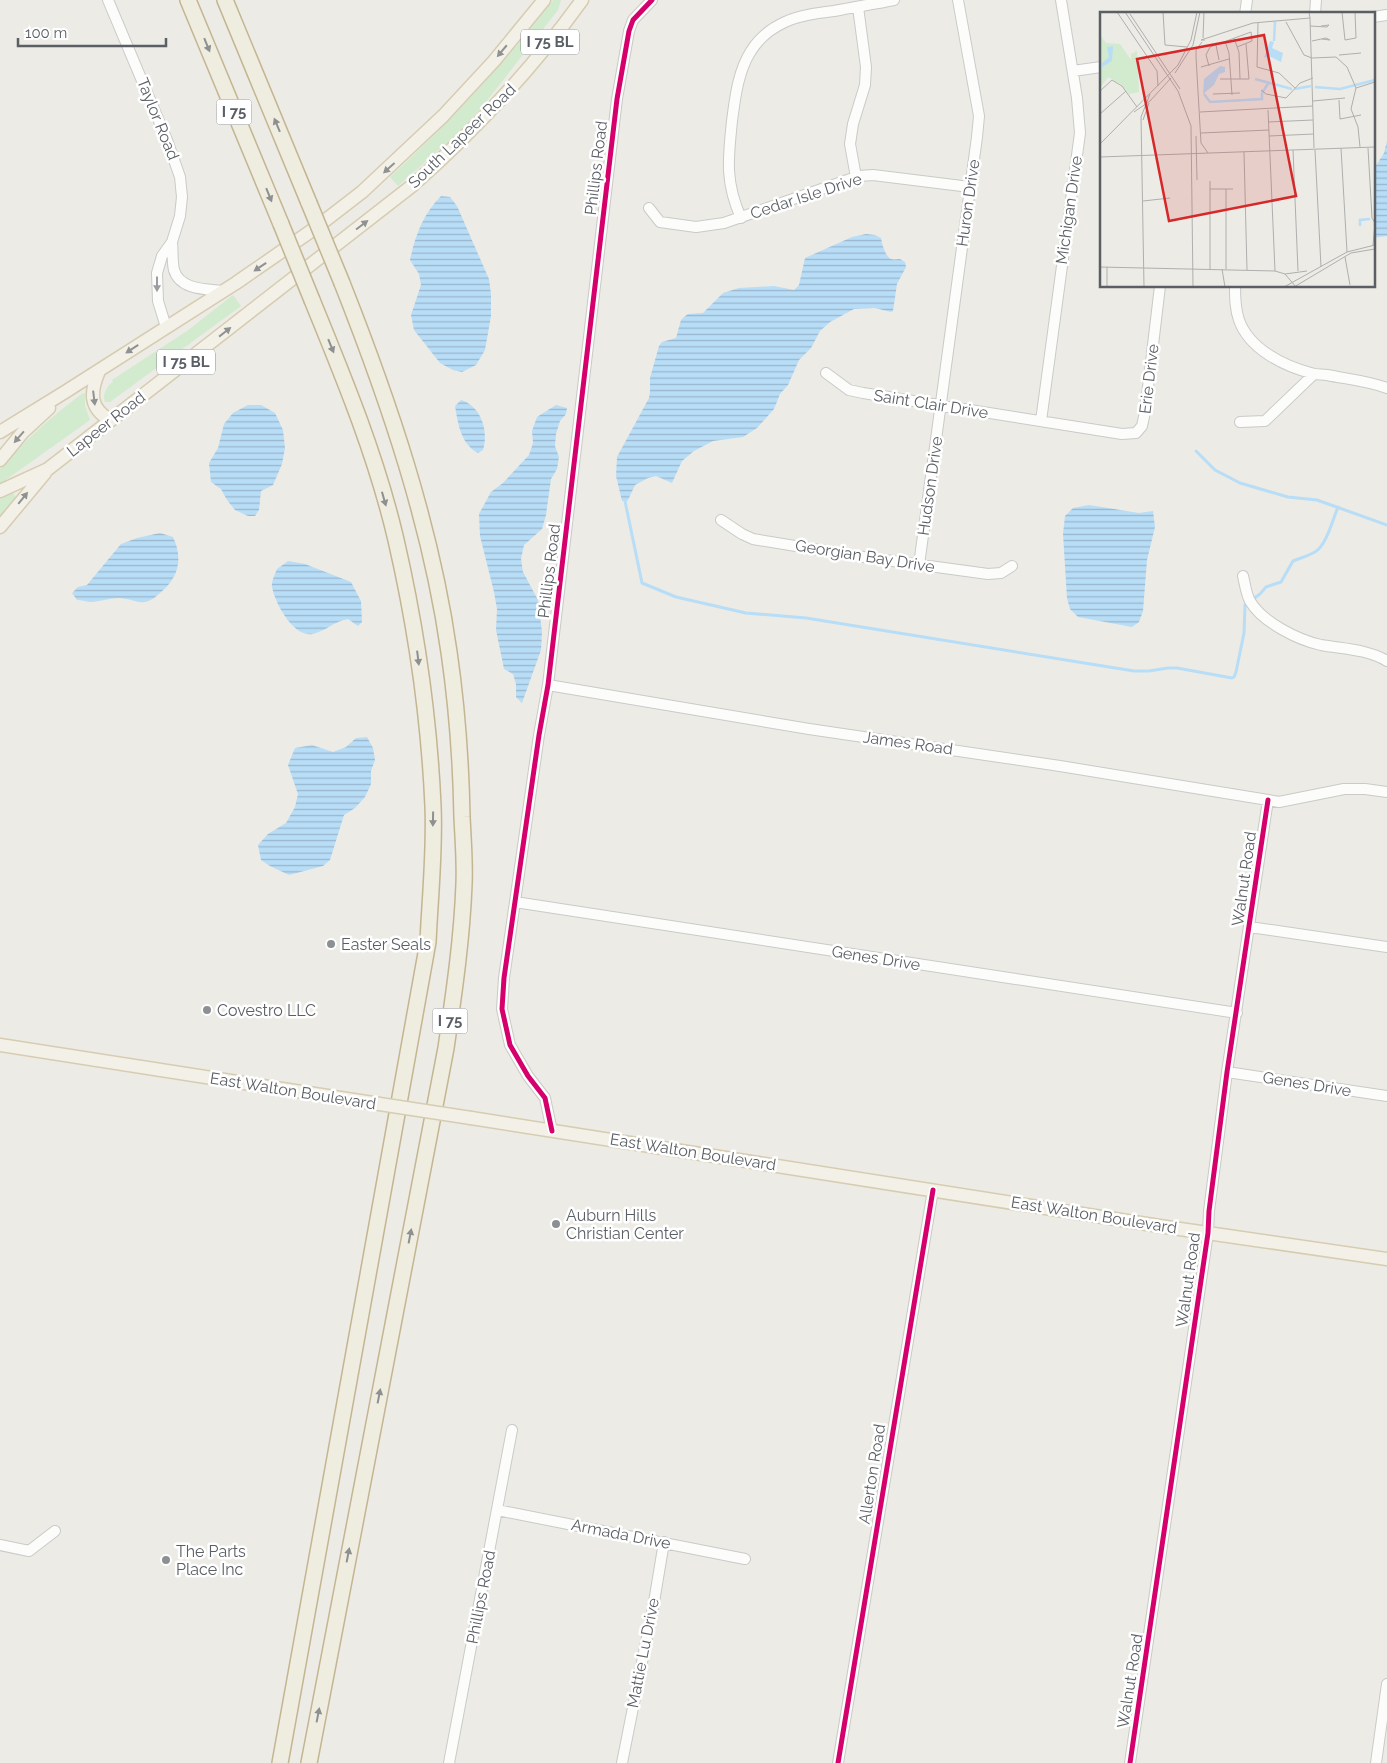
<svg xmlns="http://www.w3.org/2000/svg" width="1387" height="1763" viewBox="0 0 1387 1763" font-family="Raleway,sans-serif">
  <defs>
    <pattern id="water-rules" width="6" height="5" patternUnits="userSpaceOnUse" patternTransform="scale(1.25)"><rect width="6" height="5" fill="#b8ddf7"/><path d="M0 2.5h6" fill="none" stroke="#99b6cc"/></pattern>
  </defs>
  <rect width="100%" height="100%" fill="#ecebe5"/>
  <!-- grass -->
  <path fill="#d2eace" d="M553 0H561L558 10 482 107 458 133 398 186 390 177C450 122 504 64 553 0Z
    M233 295 241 306 110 402H105C102 394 107 386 113 382L112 380 187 331Z
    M83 393 85 394V406L90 420 0 484V469C25 440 52 416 83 393Z
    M12 492 16 497 0 516V499Z"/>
  <!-- water -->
  <path fill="url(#water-rules)" d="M1387 141V236L1373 238V170L1384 153Z
    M441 196 450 197 457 206 489 279 491 294V316L485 350 476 365 462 372 453 370 440 363 414 330 411 315 421 285 419 274 410 260C415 236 423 214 441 196Z
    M866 234 875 235 881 238C882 244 885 256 891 259 894 260 897 259 900 259L905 262 906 267 897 284 893 311 891 312 875 308 854 309 830 322 820 331 811 348 799 360 788 385 780 394 774 409 757 428 743 437 713 441 694 451 682 461 672 483 656 476 648 478 635 485 628 500 627 501H622L616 476 617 457 649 398 650 391V378L659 346 662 342 676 338 681 320 684 317 688 314 703 313 723 293 739 288 774 286 794 290 799 285 805 258 852 237Z
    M461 400C481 406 489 431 483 450L478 453C461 444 458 424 455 406Z
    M248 405H261L275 413 283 430 285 448 282 464 273 485 261 491 259 510 255 516H248L235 510 227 500 221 489 211 482 209 463 218 448 224 424 233 413Z
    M556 405 567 408 566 414 560 421 556 434 555 446 559 457 557 469 551 479 546 515 542 529 524 545 521 559 523 572 538 600 542 632 541 650 522 703 516 697V684L513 674 504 669 496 630 497 609 494 592 480 536 479 514 491 492 503 483 529 455 533 443 532 431 537 417Z
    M1089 505 1139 513 1153 511 1155 527 1147 560 1143 611 1139 622 1132 627 1078 617 1070 609 1067 598 1063 534 1065 516 1073 508Z
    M160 533 173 537C183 558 179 577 161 592 157 596 151 601 145 602 136 603 128 598 119 598 110 598 101 601 92 602 87 602 82 600 77 600L72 593 78 587 87 585 121 544 137 538Z
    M288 561 305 564 351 582 361 601 362 622 358 626 348 619C334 621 325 632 312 634 293 637 275 603 272 587 271 582 275 574 277 569Z
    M367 737 373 748 375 760 371 771V784L365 797 355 808 344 815 330 860 323 866 289 875 270 866 261 860 258 845 268 834 286 823 295 807 298 794 288 765 295 748 312 745 333 752 346 747 356 738Z"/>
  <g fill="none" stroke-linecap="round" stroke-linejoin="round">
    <!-- stream -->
    <path stroke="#b8ddf7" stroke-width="3" d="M1196 451 1215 470 1240 483 1288 497 1317 500 1387 525
      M625 501 642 583 676 597 746 613 806 618 1134 671H1149L1168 668H1177L1232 678 1234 677 1236 672 1244 633 1245 605 1260 594 1266 587 1281 582 1293 561C1300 558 1308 556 1315 552 1326 546 1333 519 1338 507"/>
    <defs>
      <path id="minor" d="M108 0 167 140 180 177 182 197 180 216 172 242 162 256 157 273 158 301 166 327
        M1245 14 1247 0
        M1315 14 1316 0
        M1373 17 1387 15
        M1073 71 1101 67
        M856 177 850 144 853 124 865 85 866 67 858 7
        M649 208 660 222 696 227 724 223 859 176 873 175 970 187
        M741 218C725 182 728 159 732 121 735 98 738 71 751 51 759 38 772 28 785 22 800 15 818 13 834 11 854 7 874 4 894 0
        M172 242C173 251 172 262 174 270 180 290 206 289 223 291
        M1235 286C1235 298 1235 309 1239 320 1249 349 1284 366 1311 373 1316 375 1322 374 1327 375 1347 379 1368 381 1387 388
        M826 373 849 390 863 393 1122 434 1136 433 1142 426 1145 412 1160 286
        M1041 421 1080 133 1077 98 1061 0
        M1240 422 1265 421 1314 374
        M721 520 742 534 753 539 856 556 988 574 1001 573 1012 566
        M919 565 977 137 979 116 958 0
        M1243 576C1245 584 1246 594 1250 601 1262 622 1298 640 1321 645 1343 649 1367 649 1387 661
        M548 685 809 729 1060 766 1268 800 1279 802 1344 789H1365L1387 792
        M515 902 1237 1013
        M1250 927 1387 947
        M1227 1072 1387 1096
        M552 1131 545 1098 528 1076 510 1045 502 1009 504 978 539 735 548 685 617 99 629 31 633 20 652 0
        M497 1510 745 1559
        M0 1545 29 1551 55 1531
        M449 1763 512 1430
        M622 1763 654 1602 664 1542
        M838 1763 933 1190
        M1130 1763 1208 1233 1209 1211 1227 1072 1268 800
        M1376 1763 1387 1684"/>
      <path id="major" d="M99 371C90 392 89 408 110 420
        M0 432 65 392 236 283 314 229 362 192 443 116 494 61 544 0
        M0 460 23 432 49 408
        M0 491 48 469 413 185C476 129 533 68 582 0
        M0 527 45 473
        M0 1045 373 1103
        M471 1118 1166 1227 1387 1259"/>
      <path id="highway" d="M188 0 281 224
        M225 0 309 203
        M280 1763 428 942C430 897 435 851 433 806 429 716 416 627 396 540 377 458 344 378 312 300
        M309 1763 446 1048C454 993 462 939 464 884 465 862 463 839 462 817 461 762 457 707 449 652 431 525 389 402 342 283"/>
    </defs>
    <!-- minor casing -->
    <use href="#minor" stroke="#c9cac9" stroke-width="12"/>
    <!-- major casing -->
    <use href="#major" stroke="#d6ccb1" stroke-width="15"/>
    <!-- highway casing -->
    <use href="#highway" stroke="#c4b592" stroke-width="18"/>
    <!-- minor -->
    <use href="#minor" stroke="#fcfcfb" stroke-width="10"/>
    <!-- major -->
    <use href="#major" stroke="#f3f1e7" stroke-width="12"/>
    <!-- highway -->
    <use href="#highway" stroke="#efece0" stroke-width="15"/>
    <defs>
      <path id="major-bridge" d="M373 1103 471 1118"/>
      <path id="highway-bridge" d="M309 203 342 283
        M281 224 312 300"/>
    </defs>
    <!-- major-bridge casing -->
    <use href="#major-bridge" stroke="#d6ccb1" stroke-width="15" stroke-linecap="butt"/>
    <!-- highway-bridge casing -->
    <use href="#highway-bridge" stroke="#c4b592" stroke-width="18" stroke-linecap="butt"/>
    <!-- major-bridge -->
    <use href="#major-bridge" stroke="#f3f1e7" stroke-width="12"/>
    <!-- highway-bridge -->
    <use href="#highway-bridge" stroke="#efece0" stroke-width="15"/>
    <defs>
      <path id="cycleway" d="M552 1131 545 1098 528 1076 510 1045 502 1009 504 978 539 735 548 685 617 99 629 31 633 20 652 0
        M838 1763 933 1190
        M1130 1763 1208 1233 1209 1211 1227 1072 1268 800"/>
    </defs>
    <!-- cycleway casing -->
    <use href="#cycleway" stroke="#fff" stroke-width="8"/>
    <!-- cycleway -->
    <use href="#cycleway" stroke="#d6006c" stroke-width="5"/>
  </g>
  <!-- one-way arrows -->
  <defs><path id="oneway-solid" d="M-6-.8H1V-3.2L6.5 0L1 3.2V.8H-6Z" transform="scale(1.25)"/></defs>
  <g fill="#8e9090">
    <use href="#oneway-solid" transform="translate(207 45) rotate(68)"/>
    <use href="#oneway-solid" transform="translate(277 125) rotate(-113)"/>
    <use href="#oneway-solid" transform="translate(269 195) rotate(68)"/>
    <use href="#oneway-solid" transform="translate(331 346) rotate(68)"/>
    <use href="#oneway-solid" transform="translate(384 499) rotate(74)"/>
    <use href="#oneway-solid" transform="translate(418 658) rotate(83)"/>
    <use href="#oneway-solid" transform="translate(433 819) rotate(91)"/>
    <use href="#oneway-solid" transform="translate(410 1236) rotate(-79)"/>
    <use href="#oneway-solid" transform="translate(379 1396) rotate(-79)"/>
    <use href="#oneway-solid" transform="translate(348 1555) rotate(-79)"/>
    <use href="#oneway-solid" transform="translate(318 1715) rotate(-79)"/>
  </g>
  <g fill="#909292">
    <use href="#oneway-solid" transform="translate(502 51) rotate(130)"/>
    <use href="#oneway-solid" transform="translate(389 168) rotate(138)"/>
    <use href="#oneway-solid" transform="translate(362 225) rotate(-37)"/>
    <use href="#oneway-solid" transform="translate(260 267) rotate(146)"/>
    <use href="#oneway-solid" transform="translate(225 332) rotate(-38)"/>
    <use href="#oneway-solid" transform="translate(132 349) rotate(147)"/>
    <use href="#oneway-solid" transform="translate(94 398) rotate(83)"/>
    <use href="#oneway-solid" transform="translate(19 437) rotate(131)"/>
    <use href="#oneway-solid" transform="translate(23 498) rotate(-51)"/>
  </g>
  <use fill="#9b9ea1" href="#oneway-solid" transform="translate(157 284) rotate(90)"/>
  <!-- markers -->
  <g fill="#8d9092" stroke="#fff" stroke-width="2">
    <circle cx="331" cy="944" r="5"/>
    <circle cx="207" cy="1010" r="5"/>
    <circle cx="556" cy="1224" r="5"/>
    <circle cx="166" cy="1560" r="5"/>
  </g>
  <g text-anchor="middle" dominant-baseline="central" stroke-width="5" stroke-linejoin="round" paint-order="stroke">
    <!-- shield labels -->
    <g fill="#fff" stroke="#8c8f93" stroke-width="1">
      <rect x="521" y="29.5" width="58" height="25" rx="4"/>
      <rect x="216.5" y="99.5" width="35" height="25" rx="4"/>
      <rect x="157" y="349.5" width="58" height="25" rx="4"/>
      <rect x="432.5" y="1008.5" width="35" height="25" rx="4"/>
    </g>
    <g font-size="15" font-weight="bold" fill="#5a5f65">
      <text x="550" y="42">I 75 BL</text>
      <text x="234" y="112">I 75</text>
      <text x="186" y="362">I 75 BL</text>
      <text x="450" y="1021">I 75</text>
    </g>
    <!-- street labels -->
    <g font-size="16" fill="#5a5f65" stroke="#fff">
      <text transform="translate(158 119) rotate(68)">Taylor Road</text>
      <text transform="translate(462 136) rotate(-44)">South Lapeer Road</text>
      <text transform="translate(596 168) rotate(-83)">Phillips Road</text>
      <text transform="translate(806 196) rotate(-18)">Cedar Isle Drive</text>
      <text transform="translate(968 203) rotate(-82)">Huron Drive</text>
      <text transform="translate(1069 210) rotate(-82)">Michigan Drive</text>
      <text transform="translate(1149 379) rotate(-83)">Erie Drive</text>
      <text transform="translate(931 404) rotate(9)">Saint Clair Drive</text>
      <text transform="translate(106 424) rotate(-38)">Lapeer Road</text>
      <text transform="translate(930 486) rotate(-82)">Hudson Drive</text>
      <text transform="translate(865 556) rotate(9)">Georgian Bay Drive</text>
      <text transform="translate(549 571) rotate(-83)">Phillips Road</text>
      <text transform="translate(908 743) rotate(8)">James Road</text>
      <text transform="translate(1244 879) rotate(-82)">Walnut Road</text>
      <text transform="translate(876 958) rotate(9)">Genes Drive</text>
      <text transform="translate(1307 1084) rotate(9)">Genes Drive</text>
      <text transform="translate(293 1091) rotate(9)">East Walton Boulevard</text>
      <text transform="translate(693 1152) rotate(9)">East Walton Boulevard</text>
      <text transform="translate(1094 1215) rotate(9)">East Walton Boulevard</text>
      <text transform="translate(1188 1280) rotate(-82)">Walnut Road</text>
      <text transform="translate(872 1474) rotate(-81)">Allerton Road</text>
      <text transform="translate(621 1534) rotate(11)">Armada Drive</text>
      <text transform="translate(481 1597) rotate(-79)">Phillips Road</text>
      <text transform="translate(643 1653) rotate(-79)">Mattie Lu Drive</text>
      <text transform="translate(1130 1681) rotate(-81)">Walnut Road</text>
    </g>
    <!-- poi labels -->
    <g font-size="16" fill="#5a5f65" stroke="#fff" text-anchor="start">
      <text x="341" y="944">Easter Seals</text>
      <text x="217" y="1010">Covestro LLC</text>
      <text x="566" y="1215">Auburn Hills<tspan x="566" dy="18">Christian Center</tspan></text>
      <text x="176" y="1551">The Parts<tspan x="176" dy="18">Place Inc</tspan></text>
    </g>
  </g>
  <!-- overview -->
  <g transform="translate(1100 12)">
    <rect width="275" height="275" fill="#ecebe5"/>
    <path d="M0 23 6 31 20 32 31 48V42L37 39 39 80 29 82 21 72 8 65 0 76Z" fill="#d2eace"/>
    <path d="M170 29 174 30 172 36 183 41 181 50 169 44 164 46ZM13 34 12 49 2 55V51L9 45 7 35ZM120 54 125 55V60L119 62 114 73 103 82 104 67Z" fill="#b8ddf7"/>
    <path fill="none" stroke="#b8ddf7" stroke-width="2.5" d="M174 29 175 10M155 67 192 77M215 75 240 77 275 68M195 77 211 74M104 82 110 90 162 87V81L169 70M260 214V208L270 207"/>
    <path fill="none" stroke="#aeafae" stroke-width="1" d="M17 0 57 59 58 74M25 0 78 79 91 114 93 275M63 0 65 33 87 35M242 0 245 28 256 26 255 0M30 2 80 77M210 6 214 136M186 10 204 43 212 46 236 45 247 55 256 76 251 97 258 115 260 135M158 11 157 55 179 61 195 76M210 14 227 15 229 13 221 14M103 26 104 0M134 26 139 40 140 67M105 28H101L153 11 210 6 209 0M125 29 129 41 132 83M212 29 226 26 230 28 222 27M102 30 96 38V45L101 131 108 141M116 33 119 48M239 43 261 41M109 54 106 43 110 35 151 20 152 29 137 35M101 55 129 47M75 61 93 33 100 0M120 67H149L146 32M256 76 275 70M161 78 166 82 186 86 200 71 213 66M0 79 12 68 22 74 37 95M113 82 140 81M239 88 240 107 261 103M213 89 245 86M168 98 175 259M34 100 50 89 71 66M100 100 213 94M0 102 26 79M43 108 49 91M168 110 213 108M101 121 169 118M96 124 97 168M169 124 214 122M0 132 78 53 91 28 97 0M241 136 247 240M268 136 272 206 275 211M193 138 198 259M215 138 221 255M144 140 147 258M0 145 275 135M110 177H133M126 177V257M43 189 70 186M273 233 275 212M245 245 250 273M0 255 175 259 185 262 196 275M7 255V275M110 257V169M122 257 125 275M185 262 207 259M44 275 41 105 50 82M184 275 247 240 275 233M194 275 251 241 275 237"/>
    <path fill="#d62828" fill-opacity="0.15" stroke="#d62828" stroke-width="2.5" d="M164 23 196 184 69 209 37 47Z"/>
    <rect width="275" height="275" fill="none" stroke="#5a5f65" stroke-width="2.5"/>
  </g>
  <!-- scale -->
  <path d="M18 38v8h148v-8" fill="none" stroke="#5a5f65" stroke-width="2.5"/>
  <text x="25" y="38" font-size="15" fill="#5a5f65" stroke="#ffffff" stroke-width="4" paint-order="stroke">100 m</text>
</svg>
